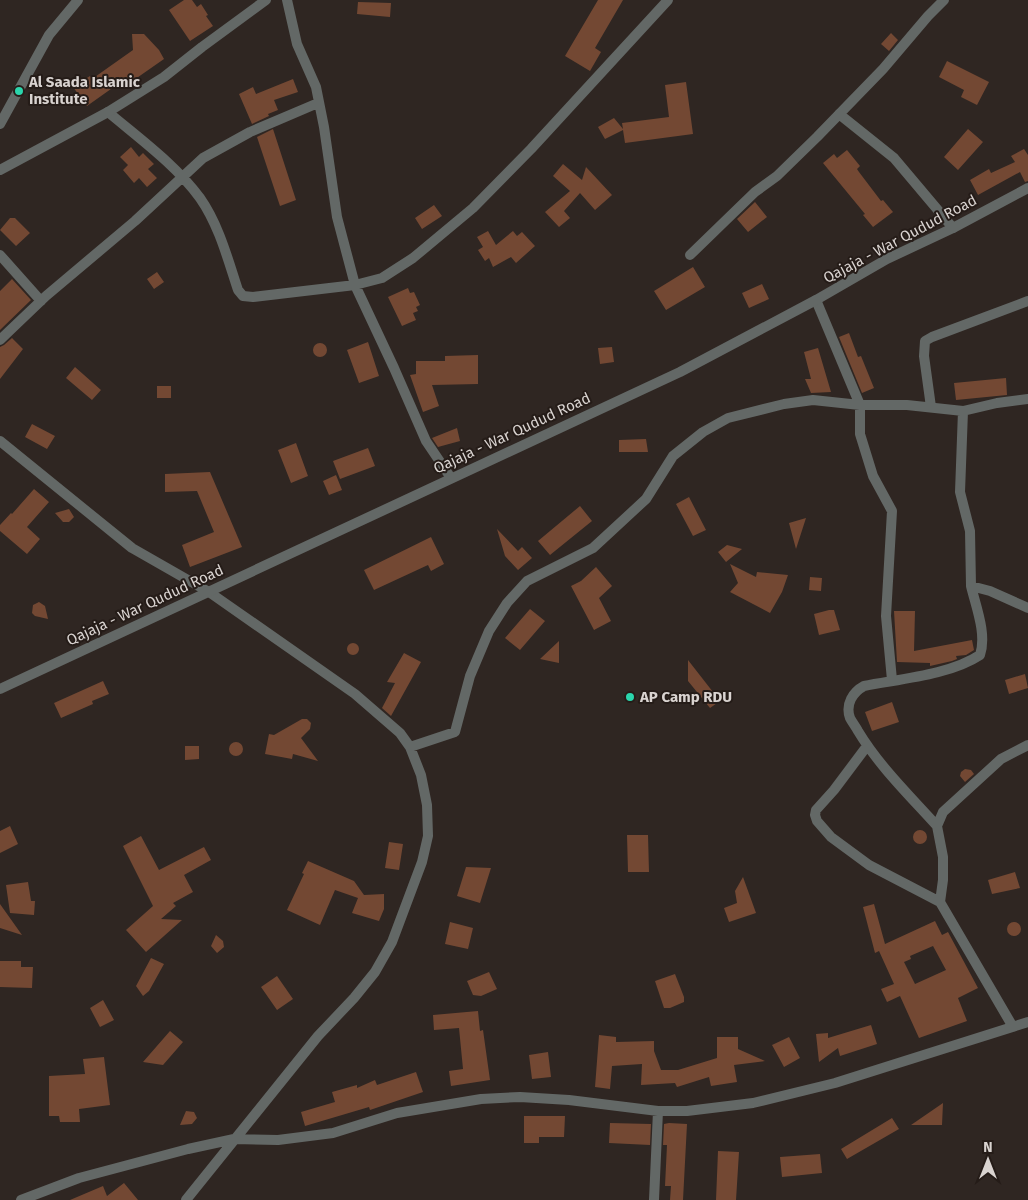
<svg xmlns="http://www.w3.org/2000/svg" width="1028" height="1200" viewBox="0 0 1028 1200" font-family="'Fira Sans',sans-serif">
  <rect width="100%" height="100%" fill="#2f2622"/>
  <!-- building -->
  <path fill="#734833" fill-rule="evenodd" d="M184 0H192L197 7 201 4 208 15 206 16 213 26 190 41 169 10Z
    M598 0H623L595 48 601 52 590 71 565 56Z
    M358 2 391 3 390 17 357 14Z
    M891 33 898 40 889 51 881 44Z
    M132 34H144L159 50 164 59 121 89 118 84 87 106 73 87 90 76 92 79 133 50Z
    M947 61 989 82 977 105 961 97 964 90 939 77Z
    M293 79 298 92 274 100 278 110 268 114 269 116 252 124 239 94 253 87 256 94Z
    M686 82 693 134 625 143 623 130 605 139 598 127 614 118 623 129 622 123 669 117 665 85Z
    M273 129 296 200 280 206 257 137Z
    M968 129 983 142 958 170 944 157Z
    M131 147 139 157 143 153 154 164 148 169 157 178 147 187 139 178 134 183 123 170 128 165 120 157Z
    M1024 149 1028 155V181L1025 182 1020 172 978 195 970 180 989 169 991 173 1015 162 1011 156Z
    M847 150 860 166 857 169 859 172 881 201 883 200 893 212 873 227 863 215 865 214 823 163 834 154 837 158Z
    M563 164 582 180 586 167 612 195 595 210 580 193 564 211 570 218 559 227 545 212 570 191 553 176Z
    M755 202 767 217 748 232 737 219Z
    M434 205 442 216 422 229 415 218Z
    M10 218H15L30 233 16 246 0 230Z
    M488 231 496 245 513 231 517 236 522 232 535 246 516 263 511 257 493 267 489 258 485 261 478 250 483 247 477 237Z
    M693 267 705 287 666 310 654 291Z
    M157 272 164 282 154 289 147 279Z
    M12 279 31 300 0 330V291Z
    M762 284 769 299 749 308 742 293Z
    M408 288 410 293 414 292 420 305 416 307 418 311 413 313 416 320 402 326 388 297Z
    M849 333 858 357 861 356 874 388 862 393 839 337Z
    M12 338 23 349 0 379V347L4 345Z
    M368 342 379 376 359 383 347 350Z
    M313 350a7 7 0 1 1 14 0a7 7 0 1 1-14 0Z
    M612 347 614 362 600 364 598 348Z
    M818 348 831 392 811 393 805 379H811L804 352Z
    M478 355V384L432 385 439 406 423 412 410 375 416 374V361H445V356Z
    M75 367 101 390 92 400 66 378Z
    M1006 378 1007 395 956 400 954 383Z
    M157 386H171V398H157Z
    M32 424 55 436 47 449 25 437Z
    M457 428 460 441 438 447 432 438Z
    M646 439 648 452H619V440Z
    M296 443 308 476 291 483 278 450Z
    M368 448 375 466 340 479 333 461Z
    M210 472 242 547 190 567 182 545 214 532 197 491 165 492V474Z
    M336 475 342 490 329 495 323 481Z
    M34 489 49 502 27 527 40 539 27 554 0 531V525L11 513 12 514Z
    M689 497 706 530 693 536 676 504Z
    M580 506 592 521 550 555 538 541Z
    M69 509 74 517 69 522H63L55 513Z
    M806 518 796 549 789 523Z
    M497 529 518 551 522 547 532 558 518 570 505 556Z
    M431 537 444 564 431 571 428 565 374 590 364 570Z
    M727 545 742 549 726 562 718 552Z
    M730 564 756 577 757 572 788 575 782 592 770 613 730 592 738 583Z
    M596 567 612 586 599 598 611 621 594 630 571 586 581 581Z
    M810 577 822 578 821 591 809 590Z
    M39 602 45 606 48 619 35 616 32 613 33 605Z
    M530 609 545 621 520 650 505 638Z
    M829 610H834L840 630 819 635 814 614Z
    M894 611H915L914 651 972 640 974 650 966 655 956 656 957 659 952 661 930 666V663L897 662Z
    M559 641V663L540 659Z
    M347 649a6 6 0 1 1 12 0a6 6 0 1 1-12 0Z
    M404 653 421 662 391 716 382 708 395 683 387 682Z
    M688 660 720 701 710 708 688 681Z
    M1025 674 1028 688 1009 694 1005 680Z
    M103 681 109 694 92 701 93 704 61 718 54 703Z
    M892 702 899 722 872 731 865 712Z
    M302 719H307L311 723 310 729 301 738 318 761 293 754 292 759 265 754 269 734 274 735Z
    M229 749a7 7 0 1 1 14 0a7 7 0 1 1-14 0Z
    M185 746H199V759L185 760Z
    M965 769 971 770 974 774 965 782 960 776 961 772Z
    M10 826 18 844 0 853V831Z
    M913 837a7 7 0 1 1 14 0a7 7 0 1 1-14 0Z
    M627 835H648L649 872H628Z
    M141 836 159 870 204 847 211 860 184 875 193 892 173 903 176 906 161 919 182 920 146 952 126 930 153 906 123 846Z
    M389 842 403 844 399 870 385 868Z
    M308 861 354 881 364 895 384 894V909L379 921 352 913 358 898 335 890 320 925 287 910 304 874 302 873Z
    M466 867 491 868 480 903 457 896Z
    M1015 872 1020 888 992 894 988 880Z
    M743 877 756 913 729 922 724 908 737 903 735 891Z
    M28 882 31 901H35L34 915 10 913 6 885Z
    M0 904 22 935 0 928Z
    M874 904 885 944 935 921 942 935 948 932 978 988 958 998 967 1021 919 1038 900 996 887 1002 881 989 894 984 879 951 875 953 863 907ZM933 946 946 970 915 984 904 962 911 959 910 956Z
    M1007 929a7 7 0 1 1 14 0a7 7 0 1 1-14 0Z
    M450 922 473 928 468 949 445 944Z
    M216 935 223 941 224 947 217 953 211 946Z
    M151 958 164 964 149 991 143 996 136 986Z
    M0 961H21V967H33L32 988 0 987Z
    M489 972 497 989 481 996 473 995 467 981Z
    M675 974 684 997V1002L670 1008H664L655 981Z
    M277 976 293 999 277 1010 261 987Z
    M103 1000 114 1020 100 1027 90 1008Z
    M478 1011 480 1031 483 1030 490 1080 451 1086 449 1071 463 1069 459 1028 434 1030 433 1015Z
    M871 1025 877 1044 840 1056 838 1048 819 1062 816 1034 828 1033V1038Z
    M170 1031 183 1042 163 1065 143 1062Z
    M599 1035 616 1037V1042L654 1041V1051L661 1070H678L717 1058V1037H738V1049L765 1061 734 1065 737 1082 711 1086 709 1077 677 1087 675 1083 641 1085 642 1064 612 1066 610 1089 595 1087Z
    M789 1037 800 1058 784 1067 772 1045Z
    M548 1052 551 1077 532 1079 529 1055Z
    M104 1057 110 1105 79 1109 80 1122H60L59 1116H49V1076L85 1074 83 1059Z
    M416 1072 423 1092 370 1110 369 1107 305 1126 301 1112 335 1102 332 1092 357 1085V1088L375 1080 377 1085Z
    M943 1103 942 1125H911Z
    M186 1111 194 1112 197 1118 192 1124 180 1125Z
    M524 1116H565L564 1137H539V1143H524Z
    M892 1118 899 1129 847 1159 841 1149Z
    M610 1123 651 1124 650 1145 609 1143Z
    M669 1123 687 1124 683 1200H670L671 1186H665L667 1145H663L664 1124Z
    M718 1151 739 1152 736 1200H716Z
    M820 1154 822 1173 782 1177 780 1157Z
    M124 1183 138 1200H70L103 1186 107 1196Z"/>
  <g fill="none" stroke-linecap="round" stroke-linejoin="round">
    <!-- minor -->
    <path stroke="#636866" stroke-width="10" d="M287 0 297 44 316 87 324 127 337 217 355 285 394 368 426 441 451 478
      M108 112C140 139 176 165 200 198 219 225 228 260 238 290L243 296 253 297 355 285 382 278 413 258 473 208 531 149 668 0
      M839 114 894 158 953 228
      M0 124 49 35 78 0
      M0 255 41 301
      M690 255 755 192 777 176 817 137 883 69 928 16 944 0
      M816 300 860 405V434L873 476 892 511 886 616 892 680
      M0 340 46 296 135 221 203 158 250 132 318 103
      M931 407 924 356 925 341 932 337 1028 301
      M963 411 960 492 970 531 971 586 990 591 1028 608
      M0 441 132 548 209 592 355 694 400 733 410 747 455 732 470 676 489 631 507 603 527 581 593 548 646 499 673 456 703 432 728 418 784 404 813 400 860 405H907L963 411 997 403 1028 399
      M867 746 834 790 816 810 815 815 817 821 831 837 869 865 940 902 1013 1027
      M937 826C910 796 879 766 858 731 856 727 852 722 850 718 845 704 853 692 864 686 899 679 950 675 980 655 987 634 976 607 971 586
      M940 902 943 880V857L937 826 943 812 1001 759 1028 745
      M21 1200 79 1178 188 1149 234 1139 278 1140 333 1133 397 1113 481 1099 520 1097 569 1100 658 1111H687L753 1103 835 1083 1028 1022
      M186 1200 318 1036 354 998 375 972 392 942 422 862 428 836 427 805 421 775 410 747
      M654 1200 658 1111"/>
    <!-- tertiary -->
    <path stroke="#636866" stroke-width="10" d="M0 170 108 112 164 77 202 47 266 0
      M0 689 680 372 816 300 887 259 953 228 1028 188"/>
  </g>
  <!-- markers -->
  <g fill="#2bd5ac" stroke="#251c18" stroke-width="2">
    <circle cx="19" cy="91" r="5"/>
    <circle cx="630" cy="697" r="5"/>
  </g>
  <g text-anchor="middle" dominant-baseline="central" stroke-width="4" stroke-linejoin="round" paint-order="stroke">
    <!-- poi labels -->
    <g font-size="15" font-weight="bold" fill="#d9d3d0" stroke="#251c18" text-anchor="start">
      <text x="29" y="82">Al Saada Islamic<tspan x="29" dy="17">Institute</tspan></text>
      <text x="640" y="697">AP Camp RDU</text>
    </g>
    <!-- street labels -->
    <g font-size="15" fill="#d9d3d0" stroke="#251c18">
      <text transform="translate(900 239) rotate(-28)">Qajaja - War Qudud Road</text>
      <text transform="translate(512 433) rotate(-25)">Qajaja - War Qudud Road</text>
      <text transform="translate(145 605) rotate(-25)">Qajaja - War Qudud Road</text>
    </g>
  </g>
  <!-- north arrow -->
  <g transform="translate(988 1160)" stroke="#251c18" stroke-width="4" paint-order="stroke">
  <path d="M0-4L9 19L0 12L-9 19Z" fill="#d9d3d0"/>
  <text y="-8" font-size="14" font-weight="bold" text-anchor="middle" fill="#d9d3d0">N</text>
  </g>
</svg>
